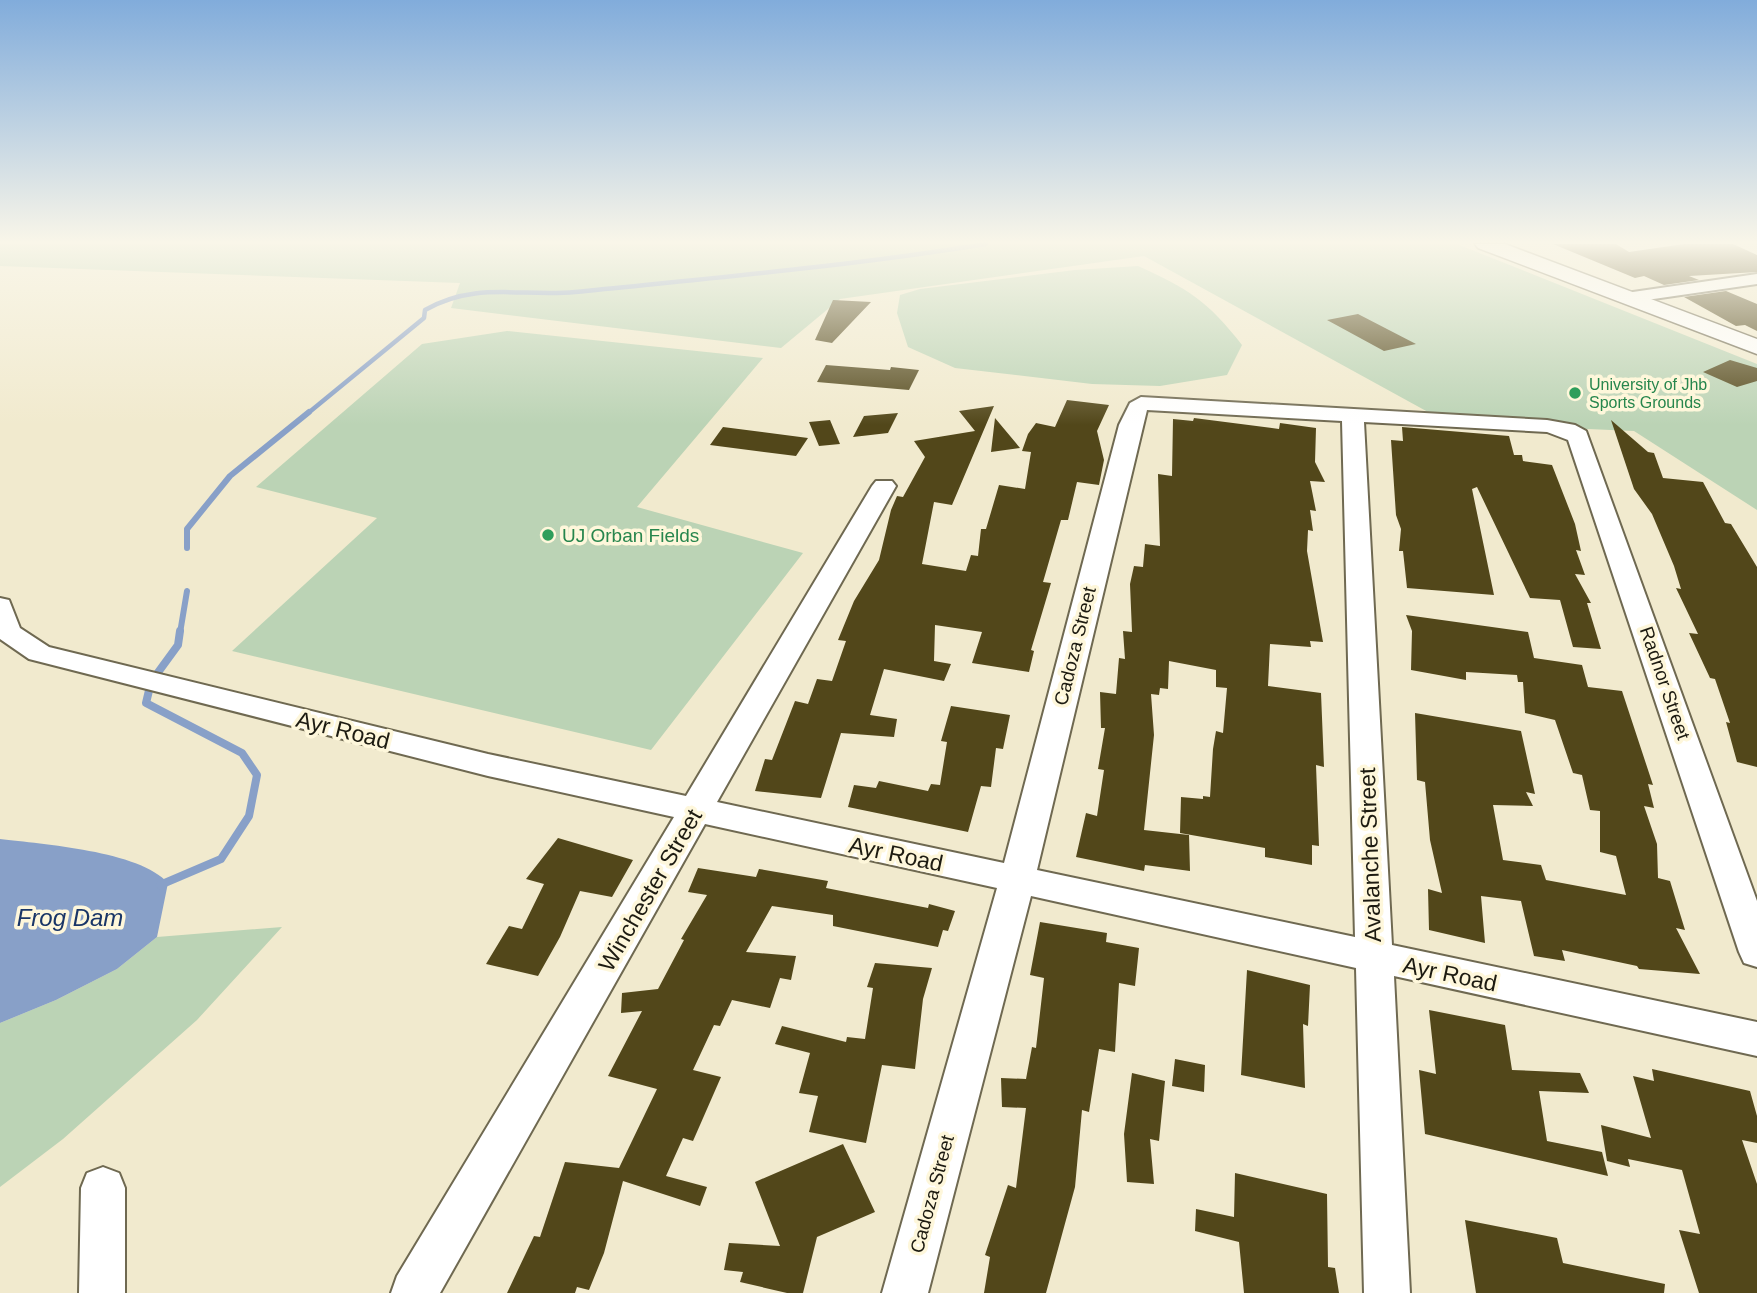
<svg xmlns="http://www.w3.org/2000/svg" width="1757" height="1293" viewBox="0 0 1757 1293" font-family="Helvetica,sans-serif">
  <rect width="100%" height="100%" fill="#f1eace"/>
  <!-- green -->
  <path fill="#bbd3b5" d="M0 244H1457L1757 364V510L1634 431 1448 423 1144 256 840 299 781 348 451 308 460 283 0 266Z
    M1138 266C1187 288 1208 301 1242 345L1227 375 1160 386 1092 384 955 368 908 347 897 313 900 295 920 289 1075 270Z
    M507 331 763 358 637 507 803 553 651 750 232 651 377 518 256 487 422 344Z
    M282 927 197 1020 63 1139 0 1187V1023L56 1000 117 969 157 937Z"/>
  <!-- water -->
  <path fill="#88a0c8" d="M0 839C42 844 140 851 168 883L157 937 117 969 56 1000 0 1023Z"/>
  <g fill="none" stroke-linecap="round" stroke-linejoin="round">
    <!-- stream-far2 -->
    <path stroke="#88a0c8" stroke-width="4.5" d="M307 414 424 318 425 310C475 281 521 297 575 292 712 278 850 266 986 244"/>
    <!-- stream-far1 -->
    <path stroke="#88a0c8" stroke-width="6" d="M187 548V529L230 476 309 412
      M180 633 187 591"/>
    <!-- stream -->
    <path stroke="#88a0c8" stroke-width="8" d="M160 885 221 859 249 816 257 775 242 753 146 703 151 682 178 645 180 631"/>
  </g>
  <!-- building -->
  <path fill="#52471a" d="M1553 244H1616L1629 252 1684 244H1733L1757 255V272L1689 276 1699 280 1664 285 1644 276 1635 278Z
    M1726 291 1757 304V331L1745 325 1736 326 1684 297Z
    M833 300 871 302 832 343 815 340Z
    M1358 314 1416 344 1384 351 1327 320Z
    M1730 360 1757 368V381L1737 387 1703 372Z
    M826 365 890 370 891 367 919 370 909 390 817 382Z
    M1067 400 1109 405 1097 431 1104 460 1099 485 1077 482 1068 520H1061L1043 582 1051 583 1031 650 1034 651 1029 672 972 663 982 632 935 625 934 661 951 664 944 681 884 669 870 715 897 719 894 737 841 733 821 798 755 791 765 759 772 760 795 701 808 704 817 679 832 681 846 641 838 640 854 601 879 560 891 510 897 496 903 497 925 457 914 441 975 431 959 411 994 406 952 505 934 502 922 564 966 571 971 555 978 556 981 529H986L999 485 1025 489 1031 452 1022 451 1028 434 1036 423 1055 427Z
    M898 413 888 433 853 437 864 416Z
    M995 418 1020 448 991 452Z
    M1194 418 1279 429 1280 423 1316 428 1315 462 1325 482 1310 481 1316 511 1310 510 1313 531 1308 530 1307 551 1323 642 1310 641 1311 647 1270 644 1268 686 1321 693 1324 767 1316 765 1319 846 1312 845V865L1265 857V848L1180 833 1181 797 1203 799V796L1210 797 1213 749 1216 731 1223 733 1227 688 1216 687V670L1169 661 1168 689 1160 688 1159 695 1151 694 1154 735 1144 830 1189 835 1190 871 1145 865 1144 871 1076 857 1086 813 1097 816 1104 770 1098 769 1105 728H1101L1100 692 1116 694 1119 658 1125 659 1123 631 1132 632 1130 584 1134 566 1143 567 1145 544 1160 546 1158 474 1172 476 1173 419 1193 421Z
    M830 420 840 444 819 446 809 422Z
    M1611 420 1648 452 1654 453 1663 478 1703 482 1725 523 1731 524 1757 567V767L1737 762 1726 722 1730 723 1715 679 1710 678 1689 633 1698 634 1676 588 1681 589 1674 566 1652 514 1634 489Z
    M723 427 808 438 796 456 710 445Z
    M1402 427 1509 436 1514 455H1522L1523 461 1552 465 1575 524 1581 551 1576 550 1585 575 1575 574 1591 603H1587L1601 649 1573 647 1560 600 1530 598 1477 487 1472 489 1494 595 1407 588 1403 551H1399L1401 529 1396 515 1391 440 1403 441Z
    M1406 615 1528 632 1534 658 1582 665 1588 687 1622 691 1653 785 1648 784 1654 808 1644 806 1657 844 1658 878 1670 881 1685 930 1676 928 1700 974 1639 969 1637 966 1562 950 1565 961 1534 956 1521 901 1481 896 1485 943 1429 930 1428 889 1442 893 1430 840 1425 782 1417 780 1415 713 1521 731 1535 794 1526 792 1533 806 1493 805 1503 860 1541 865 1546 880 1626 895 1616 856 1600 852V811L1590 810 1582 775 1573 773 1555 720 1525 713 1523 682H1518L1517 675 1466 672V680L1411 670 1412 631Z
    M951 706 1010 715 1003 749 996 748 991 787 981 786 968 832 848 807 854 785 876 788 879 781 928 791 931 784 940 785 947 742 941 741Z
    M558 838 633 860 612 897 580 891 560 937 538 976 486 964 509 926 522 929 544 884 526 879Z
    M698 868 756 877 759 869 828 881 826 888 928 908 929 904 955 911 948 931 943 930 938 947 833 926V915L772 906 746 952 796 956 791 980 780 978 770 1008 732 1000 720 1026 714 1025 693 1070 721 1077 693 1141 683 1138 666 1176 707 1187 700 1206 623 1181 604 1253 589 1290 577 1287 575 1293H507L534 1236 540 1237 565 1162 619 1168 657 1089 608 1076 642 1011 621 1013 622 993 658 989 684 940 681 939 707 895 688 892Z
    M1040 922 1107 933 1106 942 1139 948 1135 986 1119 983 1115 1052 1099 1049 1089 1112 1082 1110 1075 1187 1046 1293H984L990 1257 985 1255 1008 1185 1016 1188 1026 1108 1002 1107 1001 1078 1026 1079 1032 1047 1036 1048 1044 978 1030 975Z
    M875 963 932 968 923 999 915 1069 882 1065 866 1143 809 1132 818 1096 799 1093 810 1053 775 1044 782 1026 846 1042 847 1037 865 1039 873 988 867 987Z
    M1247 970 1310 985 1308 1026 1303 1024 1305 1088 1241 1075Z
    M1429 1010 1505 1025 1512 1070 1580 1073 1589 1093 1539 1091 1547 1141 1602 1152 1608 1176 1425 1134 1419 1070 1436 1074Z
    M1175 1059 1205 1065 1204 1092 1172 1086Z
    M1652 1069 1750 1091 1757 1116V1143L1742 1140 1757 1184V1293H1699L1679 1230 1700 1234 1682 1170 1628 1159 1630 1167 1607 1161 1601 1125 1651 1138 1633 1076 1654 1081Z
    M1132 1073 1165 1081 1159 1141 1150 1139 1154 1184 1127 1182 1124 1134Z
    M843 1144 875 1212 817 1237 803 1293H787L740 1282 743 1272 724 1270 729 1243 780 1246 755 1182Z
    M1235 1173 1327 1194 1328 1267 1335 1268 1339 1293H1244L1239 1242 1195 1231 1196 1209 1234 1217Z
    M1465 1220 1557 1238 1563 1263 1665 1284 1664 1293H1476Z"/>
  <g fill="none" stroke-linecap="round" stroke-linejoin="round">
    <defs>
      <path id="minor" d="M1757 274V284L1626 303 1617 298 1626 293Z
        M1141 397 1547 420 1575 425 1586 431 1757 901V967L1744 963 1739 952 1568 440 1547 432 1364 422 1392 945 1757 1022V1056L1394 976 1410 1293H1364L1356 968 1031 896 928 1293H882L997 888 705 824 440 1293H391L397 1276 674 817 488 776 29 659 0 639V598L9 600 20 628 49 647 488 754 686 796 872 486 876 481H892L896 486 717 802 1004 863 1119 425 1130 403ZM1147 410 1342 421 1355 937 1037 870Z
        M103 1167 119 1173 125 1188V1293H79L81 1188 87 1173Z"/>
      <path id="major" d="M1475 244H1505L1757 339V354L1478 248Z"/>
    </defs>
    <!-- minor casing -->
    <use href="#minor" stroke="#6f6951" stroke-width="4"/>
    <!-- major casing -->
    <use href="#major" stroke="#6f6951" stroke-width="3"/>
    <!-- minor -->
    <use href="#minor" fill="#fff" fill-rule="evenodd"/>
    <!-- major -->
    <use href="#major" fill="#fff" fill-rule="evenodd"/>
  </g>
  <!-- sky -->
  <linearGradient id="sky" x2="0" y2="1"><stop stop-color="#81acdb"/><stop offset="0.57" stop-color="#f9f6e9"/><stop offset="1" stop-color="#f9f6e9" stop-opacity="0"/></linearGradient>
  <rect width="1757" height="425" fill="url(#sky)"/>
  <!-- markers -->
  <g fill="#2e9e5b" stroke="#fef7db" stroke-width="2.5">
    <circle cx="1575" cy="393" r="7"/>
    <circle cx="548" cy="535" r="7"/>
  </g>
  <g text-anchor="middle" dominant-baseline="central" stroke-width="7" stroke-linejoin="round" paint-order="stroke">
    <!-- far-leisure labels -->
    <g font-size="16" fill="#27864d" stroke="#fef7db" text-anchor="start">
      <text x="1589" y="384">University of Jhb<tspan x="1589" dy="18">Sports Grounds</tspan></text>
    </g>
    <!-- leisure labels -->
    <g font-size="19" fill="#27864d" stroke="#fef7db" text-anchor="start">
      <text x="562" y="535">UJ Orban Fields</text>
    </g>
    <!-- street labels -->
    <g font-size="19" fill="#1d1b11" stroke="#fef7db">
      <text transform="translate(1075 646) rotate(-76)">Cadoza Street</text>
      <text transform="translate(1665 683) rotate(71)">Radnor Street</text>
      <text transform="translate(932 1194) rotate(-75)">Cadoza Street</text>
    </g>
    <!-- near-street labels -->
    <g font-size="23" fill="#1d1b11" stroke="#fef7db">
      <text transform="translate(343 730) rotate(14)">Ayr Road</text>
      <text transform="translate(896 854) rotate(12)">Ayr Road</text>
      <text transform="translate(1370 855) rotate(-92)">Avalanche Street</text>
      <text transform="translate(650 890) rotate(-60)">Winchester Street</text>
      <text transform="translate(1450 974) rotate(12)">Ayr Road</text>
    </g>
    <!-- near-water labels -->
    <g font-size="24" font-style="italic" fill="#193567" stroke="#fef7db">
      <text x="70" y="917">Frog Dam</text>
    </g>
  </g>
</svg>
